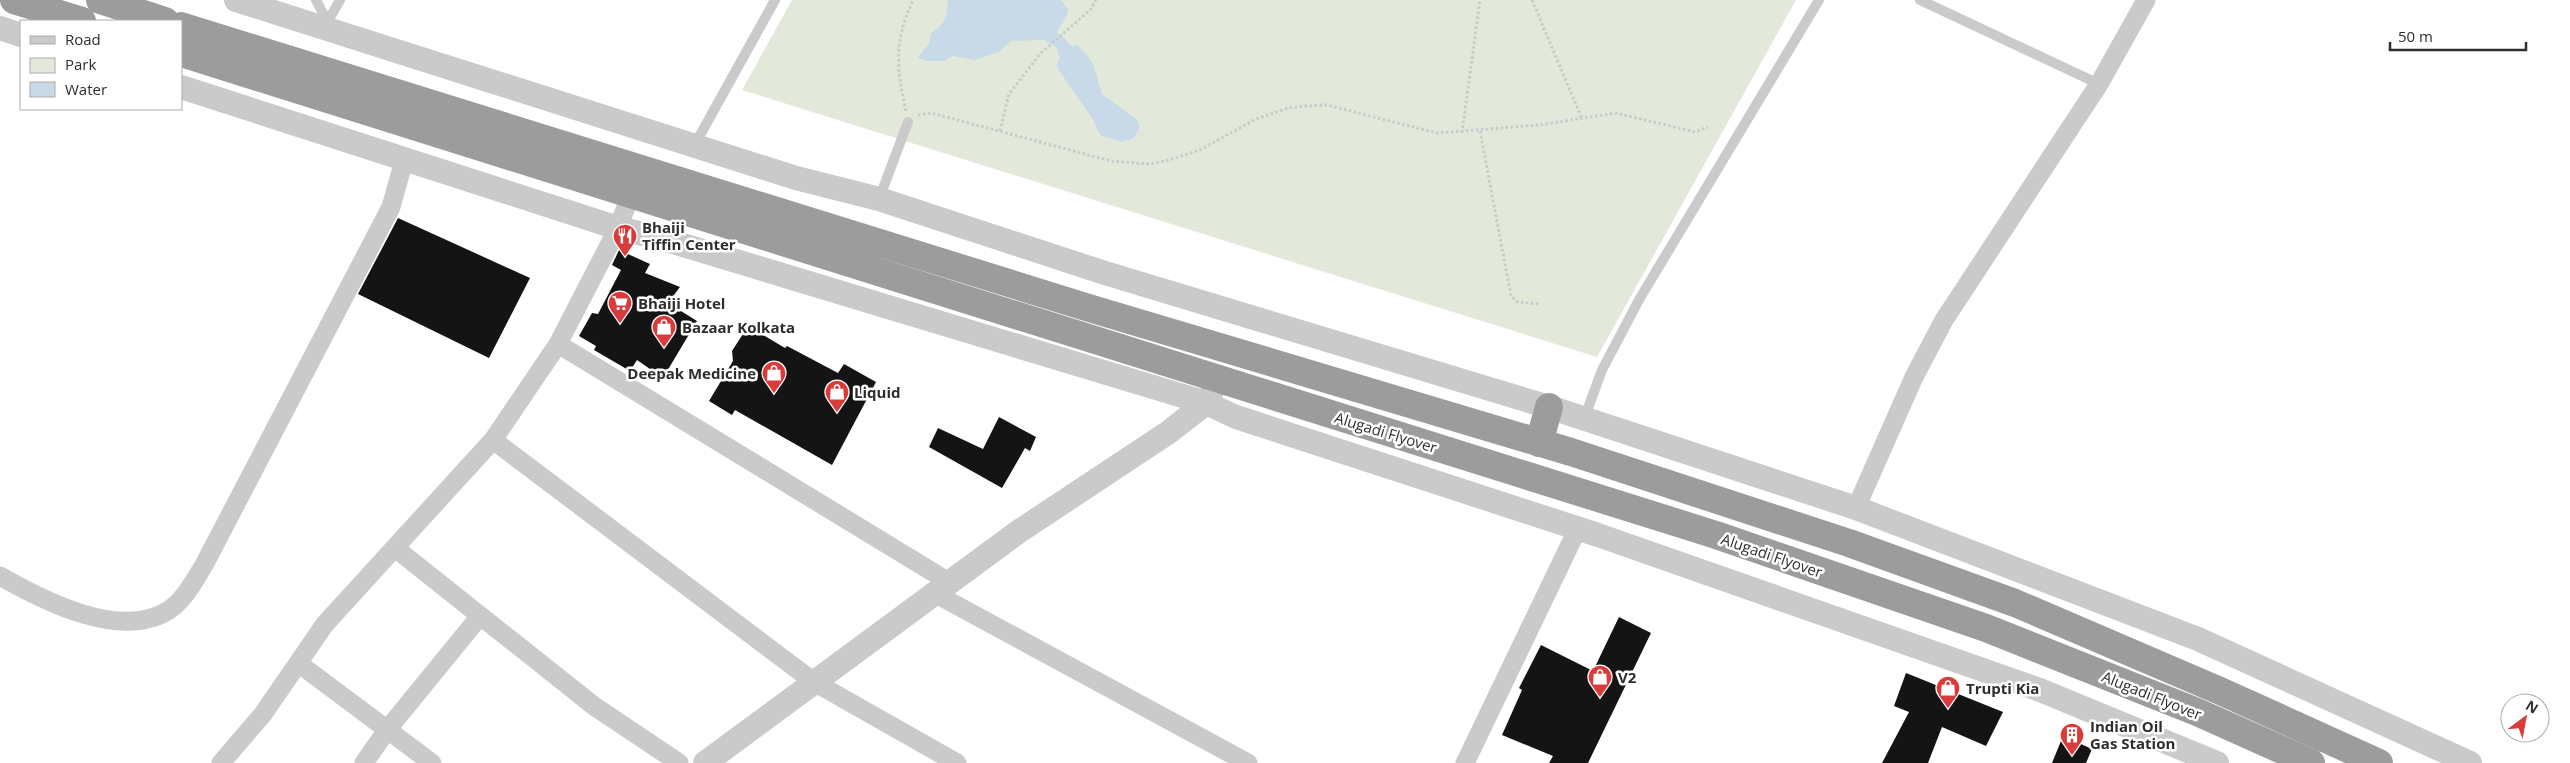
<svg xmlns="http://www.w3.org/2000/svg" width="2570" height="763" viewBox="0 0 2570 763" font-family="'Open Sans',sans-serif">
  <rect width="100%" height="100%" fill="#fff"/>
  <!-- green -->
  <path fill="#e2e9db" d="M792 0H1796L1597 357 742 90Z"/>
  <!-- water -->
  <path fill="#c8d9e8" d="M947 0H1061L1069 10 1057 32 1072 46 1077 45C1096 62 1095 71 1102 94L1136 119 1140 127 1134 138 1122 142 1100 135 1092 118 1056 66 1060 59 1057 48 1044 40 1011 41 999 52 975 60 952 56 944 61H925L918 57 929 44 931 33C944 25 949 16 947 0Z"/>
  <!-- building -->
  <path fill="#141414" d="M398 218 530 278 489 358 358 294Z
    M619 250 650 264 645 273 680 287 668 303 697 321 663 378 637 360 630 371 594 350 596 346 579 336 592 313 598 314 621 270 612 265Z
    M748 326 785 348 787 346 838 373 844 364 876 382 832 465 735 410 732 415 709 401 733 361 732 351Z
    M999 417 1036 437 1030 451 1025 448 1002 488 929 447 938 428 983 449Z
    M1619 617 1651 633 1588 763H1549L1553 756 1502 735 1522 690 1519 688 1541 645 1593 671Z
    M1906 673 2003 712 1986 746 1942 727 1928 763H1882L1909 712 1894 706Z
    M2063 736 2092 749 2086 763H2052Z"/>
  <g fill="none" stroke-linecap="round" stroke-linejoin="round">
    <!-- path -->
    <path stroke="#cacaca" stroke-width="3" stroke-dasharray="2.5 2.5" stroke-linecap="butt" d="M1532 0 1582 119
      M906 111C896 67 894 42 913 0
      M918 115 931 113 1111 161 1149 164 1169 160 1200 150 1256 119 1288 108 1305 106 1327 105 1437 133 1539 125 1616 113 1695 132 1708 127
      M1000 131 1009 94 1040 54 1090 10 1096 0
      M1480 131 1511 296 1518 302 1540 304
      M1462 133 1480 0"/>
    <!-- service -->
    <path stroke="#cacaca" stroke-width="10" d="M316 0 327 21
      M1920 0 2099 84
      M324 28 340 0
      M694 146 775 0
      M879 199 908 122
      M1584 419 1602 370 1640 298 1819 0"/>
    <!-- minor -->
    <path stroke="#cacaca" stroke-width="19" d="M558 344 949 582
      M493 440 814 682 957 763
      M1856 508 1914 377 1944 320 2099 84 2146 0
      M395 548 594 706 679 763
      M0 576C44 601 121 641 169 610 185 599 194 581 204 565L391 207 403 164 407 159
      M934 593 1248 763
      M298 663 432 763
      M221 763 263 714 325 624 493 440 558 344 618 228 631 194
      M364 763 387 730 480 616
      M1465 763 1578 528"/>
    <!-- tertiary -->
    <path stroke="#cacaca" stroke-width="24" d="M236 0 796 178 879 199 1105 273 1549 407 1856 508 2198 639 2470 763
      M0 28 21 35
      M181 87 618 228 663 239 1206 403 1236 417 1598 535 2040 690 2217 763
      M705 763 1018 532 1169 432 1206 403 1211 394"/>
    <!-- trunk -->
    <path stroke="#9c9c9c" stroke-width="28" d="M14 0 82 21
      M100 0 165 21
      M181 26 1089 308 1571 452 1849 543 2015 603 2218 690 2379 763
      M181 53 1716 535 1986 628 2197 712 2311 763
      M1539 443 1549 407"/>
  </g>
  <!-- icons -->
  <defs>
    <symbol id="restaurant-pin" viewBox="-11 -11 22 30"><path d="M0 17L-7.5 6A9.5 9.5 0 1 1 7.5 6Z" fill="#d93b3a" stroke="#fff"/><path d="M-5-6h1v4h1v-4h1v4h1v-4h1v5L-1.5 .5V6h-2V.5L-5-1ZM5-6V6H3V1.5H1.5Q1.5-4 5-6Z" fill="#fff"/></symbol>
    <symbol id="supermarket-pin" viewBox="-11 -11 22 30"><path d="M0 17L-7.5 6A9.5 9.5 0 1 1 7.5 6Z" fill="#d93b3a" stroke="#fff"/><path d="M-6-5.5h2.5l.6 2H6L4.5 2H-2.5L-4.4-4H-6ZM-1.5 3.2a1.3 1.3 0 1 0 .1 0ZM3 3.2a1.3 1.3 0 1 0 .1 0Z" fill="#fff"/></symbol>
    <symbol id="shop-pin" viewBox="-11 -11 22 30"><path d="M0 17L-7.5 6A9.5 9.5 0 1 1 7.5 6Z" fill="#d93b3a" stroke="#fff"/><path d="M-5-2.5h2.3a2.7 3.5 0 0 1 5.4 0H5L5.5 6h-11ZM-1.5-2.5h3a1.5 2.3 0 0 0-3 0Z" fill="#fff"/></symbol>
    <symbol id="building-pin" viewBox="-11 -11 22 30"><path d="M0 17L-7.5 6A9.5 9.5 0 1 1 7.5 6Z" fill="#d93b3a" stroke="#fff"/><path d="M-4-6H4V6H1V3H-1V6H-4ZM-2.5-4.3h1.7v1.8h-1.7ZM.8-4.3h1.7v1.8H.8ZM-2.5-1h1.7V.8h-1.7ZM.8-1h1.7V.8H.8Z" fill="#fff"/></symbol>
  </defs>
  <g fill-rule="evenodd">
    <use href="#restaurant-pin" x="611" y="222" width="28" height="38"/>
    <use href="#supermarket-pin" x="606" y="289" width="28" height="38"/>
    <use href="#shop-pin" x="650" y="313" width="28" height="38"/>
    <use href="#shop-pin" x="760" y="359" width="28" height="38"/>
    <use href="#shop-pin" x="823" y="378" width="28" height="38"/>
    <use href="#shop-pin" x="1586" y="663" width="28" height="38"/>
    <use href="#shop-pin" x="1934" y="674" width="28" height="38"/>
    <use href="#building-pin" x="2058" y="721" width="28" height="38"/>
  </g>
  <g text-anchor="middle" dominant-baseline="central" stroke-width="5" stroke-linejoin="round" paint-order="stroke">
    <!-- poi labels -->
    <g font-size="15" font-weight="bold" fill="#2d2d2d" stroke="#fff" text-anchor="start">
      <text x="642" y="227">Bhaiji<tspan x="642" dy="17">Tiffin Center</tspan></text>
      <text x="638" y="303">Bhaiji Hotel</text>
      <text x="682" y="327">Bazaar Kolkata</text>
      <text x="756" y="373" text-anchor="end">Deepak Medicine</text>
      <text x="854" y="392">Liquid</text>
      <text x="1618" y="677">V2</text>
      <text x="1966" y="688">Trupti Kia</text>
      <text x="2090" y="726">Indian Oil<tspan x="2090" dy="17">Gas Station</tspan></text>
    </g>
    <!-- street labels -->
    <g font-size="15" fill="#2d2d2d" stroke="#fff">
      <text transform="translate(1386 432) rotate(17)">Alugadi Flyover</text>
      <text transform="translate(1772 555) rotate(19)">Alugadi Flyover</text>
      <text transform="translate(2152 695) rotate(22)">Alugadi Flyover</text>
    </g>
  </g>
  <!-- legend -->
  <rect x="20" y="20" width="162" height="90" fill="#ffffff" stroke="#ababab"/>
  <rect x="30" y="36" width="25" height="8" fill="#cacaca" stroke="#ababab"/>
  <text x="65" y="45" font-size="15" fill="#2d2d2d">Road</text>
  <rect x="30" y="58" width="25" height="15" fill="#e2e9db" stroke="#ababab"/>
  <text x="65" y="70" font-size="15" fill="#2d2d2d">Park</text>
  <rect x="30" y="82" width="25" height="15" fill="#c8d9e8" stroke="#ababab"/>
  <text x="65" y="95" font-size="15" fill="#2d2d2d">Water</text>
  <!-- north arrow -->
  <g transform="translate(2525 718) rotate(32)"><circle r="24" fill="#ffffff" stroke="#ababab"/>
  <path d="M0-4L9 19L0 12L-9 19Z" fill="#d93b3a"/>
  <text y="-8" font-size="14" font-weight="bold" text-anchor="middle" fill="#2d2d2d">N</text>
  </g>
  <!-- scale -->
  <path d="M2390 42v8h136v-8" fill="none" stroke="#2d2d2d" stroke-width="2.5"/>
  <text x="2398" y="42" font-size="15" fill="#2d2d2d" stroke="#ffffff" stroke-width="4" paint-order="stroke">50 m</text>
</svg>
